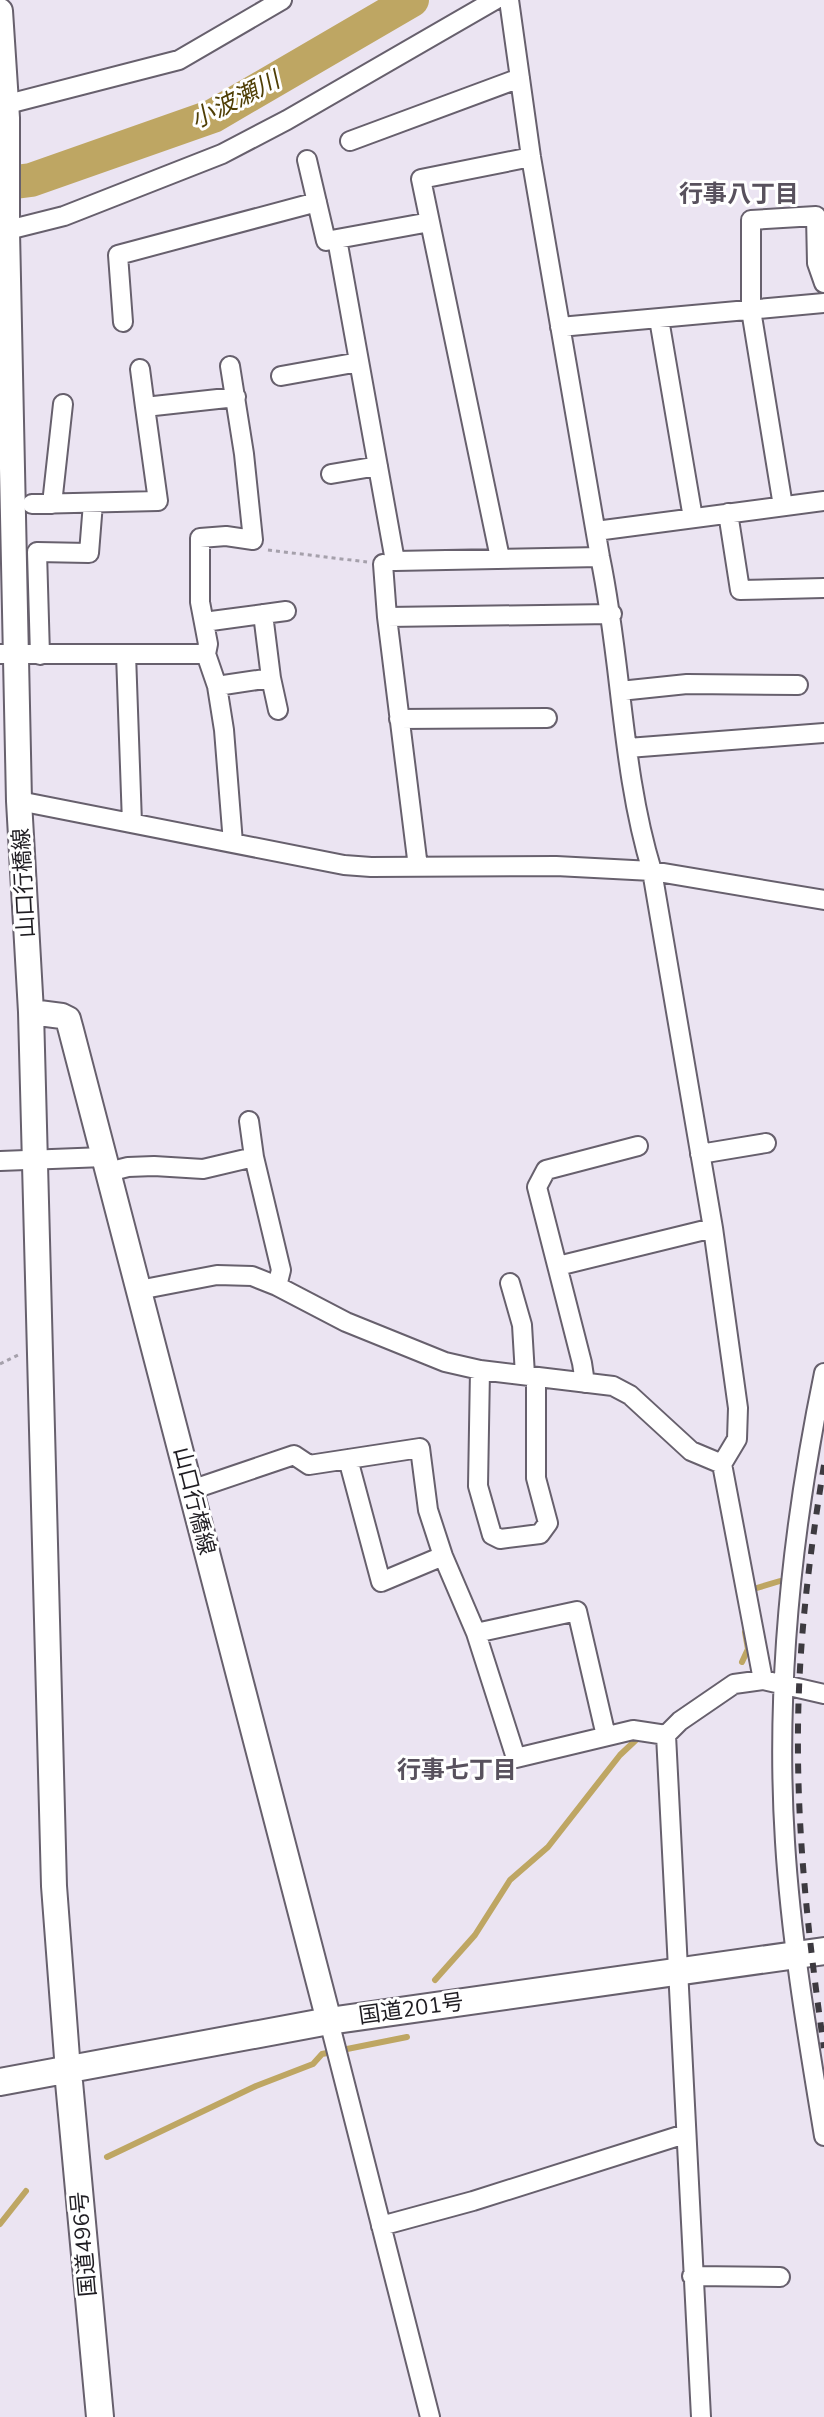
<svg xmlns="http://www.w3.org/2000/svg" width="824" height="2417" viewBox="0 0 824 2417" font-family="'Nunito Sans','Noto Sans JP',sans-serif">
  <rect width="100%" height="100%" fill="#ebe4f2"/>
  <g fill="none" stroke-linecap="round" stroke-linejoin="round">
    <!-- stream -->
    <path stroke="#bea663" stroke-width="6" d="M750 1590 780 1581
      M742 1662 748 1649 745 1632
      M435 1980 475 1935 510 1880 548 1847 620 1755 637 1739
      M107 2157 256 2086 313 2064 322 2054 407 2037
      M0 2224 26 2191"/>
    <!-- river -->
    <path stroke="#bea663" stroke-width="34" d="M0 184 31 180 213 116 412 0"/>
    <defs>
      <path id="minor" d="M509 0 531 157 600 557C622 661 621 770 652 871L713 1228 738 1408 737 1439 722 1464 763 1680
        M0 106 179 60 282 0
        M350 141 520 78
        M307 160 326 241 430 222
        M0 232 64 216 222 154 287 120 495 0
        M337 239 395 561 600 557
        M659 319 693 518
        M123 322 118 255 317 202
        M560 327 824 303
        M230 366 244 454 253 540 226 536 200 538V602L208 644 206 654 217 686 224 730 233 843
        M140 369 145 407
        M281 376 359 362
        M331 474 378 466
        M32 504 158 501 145 407 236 397
        M52 504 63 404
        M783 506 751 310V220L816 216 817 263 824 283
        M728 513 740 590 824 588
        M596 531 824 501
        M500 558 421 179 531 157
        M383 564 387 617 418 867
        M263 614 271 678 278 710
        M387 617 612 614
        M204 622 286 611
        M0 654H206
        M126 654 132 823
        M40 655 37 552 89 553 93 503
        M217 686 271 678
        M620 691 687 684 798 685
        M399 719 547 718
        M628 748 824 733
        M19 801 344 865 371 867 556 866 652 871 824 900
        M249 1121 254 1157 281 1270 277 1286
        M700 1154 766 1143
        M0 1161 104 1157
        M108 1172 128 1167 154 1166 203 1169 254 1157
        M558 1266 713 1228
        M510 1283 522 1325 525 1375
        M139 1290 217 1275 252 1276 277 1286 346 1322 445 1362 480 1370 613 1386 630 1395 691 1451 722 1464
        M480 1370 478 1486 492 1535 500 1539 540 1534 548 1523 536 1478V1377
        M824 1373C792 1527 775 1685 785 1842 791 1940 808 2039 824 2136
        M585 1383 582 1363 537 1187 546 1170 638 1146
        M348 1459 381 1582 443 1556
        M191 1490 294 1455 309 1465 420 1448 428 1510 443 1556 476 1633 516 1758 633 1730 666 1735
        M476 1633 577 1611 606 1736
        M329 2021 430 2417
        M381 2226 473 2201 685 2134
        M692 2276 780 2277
        M701 2417 666 1735 680 1721 734 1684 763 1680 824 1694"/>
      <path id="major" d="M0 11 7 118V231L19 801 31 1012 54 1886 68 2071
        M31 1012 62 1016 68 1019 71 1030 329 2021"/>
      <path id="highway" d="M68 2071 100 2417
        M0 2082 329 2021 824 1951"/>
    </defs>
    <!-- minor casing -->
    <use href="#minor" stroke="#67606d" stroke-width="22"/>
    <!-- major casing -->
    <use href="#major" stroke="#67606d" stroke-width="28"/>
    <!-- highway casing -->
    <use href="#highway" stroke="#67606d" stroke-width="30"/>
    <!-- path -->
    <path stroke="#a5a0ab" stroke-width="3" stroke-dasharray="4 4" stroke-linecap="butt" d="M268 550 367 562
      M0 1364 20 1354"/>
    <!-- minor -->
    <use href="#minor" stroke="#fff" stroke-width="18"/>
    <!-- major -->
    <use href="#major" stroke="#fff" stroke-width="24"/>
    <!-- highway -->
    <use href="#highway" stroke="#fff" stroke-width="26"/>
    <!-- rail -->
    <path stroke="#3d3a40" stroke-width="6" stroke-dasharray="10 10" stroke-linecap="butt" d="M824 1465C812 1539 802 1614 799 1689 794 1810 807 1929 824 2048"/>
  </g>
  <g text-anchor="middle" dominant-baseline="central" stroke-width="6" stroke-linejoin="round" paint-order="stroke">
    <!-- street labels -->
    <g font-size="22" fill="#1f1d22" stroke="#fff">
      <text transform="translate(24 883) rotate(-93)">山口行橋線</text>
      <text transform="translate(194 1501) rotate(76)">山口行橋線</text>
      <text transform="translate(411 2009) rotate(-8)">国道201号</text>
      <text transform="translate(84 2244) rotate(-95)">国道496号</text>
    </g>
    <!-- water labels -->
    <g font-size="24" font-style="italic" fill="#4f3e05" stroke="#fff">
      <text transform="translate(235 100) rotate(-27)">小波瀬川</text>
    </g>
    <!-- neighbourhood labels -->
    <g font-size="24" font-weight="bold" fill="#58515d" stroke="#fff">
      <text x="739" y="194">行事八丁目</text>
      <text x="457" y="1770">行事七丁目</text>
    </g>
  </g>
</svg>
